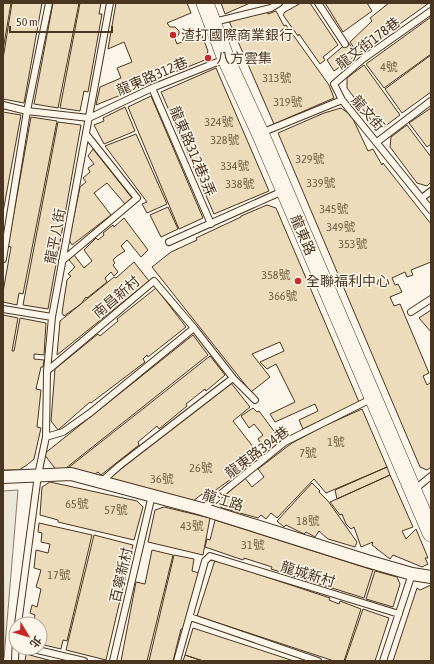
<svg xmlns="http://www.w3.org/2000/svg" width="434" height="664" viewBox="0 0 434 664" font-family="'Asap Condensed','Noto Sans TC',sans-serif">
  <rect width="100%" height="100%" fill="#fbf6e9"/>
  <!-- parking -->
  <path fill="#ede7d9" stroke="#887966" d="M18 490 4 658 3 491Z"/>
  <!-- building -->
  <path fill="#ecdcbc" stroke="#4a3520" d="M3 3H11L3 50Z
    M12 3H42L24 103 3 99V59Z
    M53 3H79L58 108 34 104Z
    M80 3H101L99 14H102L88 92 84 91 80 111 60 108Z
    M116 3H187L191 13 167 23 170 27H175L179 31V34L175 39 177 44 201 33 208 51 205 60 175 72 172 64 160 69 156 75 158 80 96 105 100 87 121 78 117 68 132 62 124 42 108 49Z
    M221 3H250L225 14Z
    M301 3H310L338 45 323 57 325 60 320 64 299 34 298 36 283 15 285 12Z
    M325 3H367L372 11 343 32Z
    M389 3H429L358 54 350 42 372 21 370 18Z
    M266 7 268 14 276 11 284 26 286 25 329 85 334 98 274 124 229 21Z
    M431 17V54L384 88 366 64Z
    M348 42 357 55 334 71 327 60Z
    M431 55V92L402 113 385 89Z
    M364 65 400 115 384 127 374 124 347 88V78Z
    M216 68 269 191 214 214 161 92Z
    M151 96 203 218 179 229 128 107Z
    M125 107 135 131 104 144 94 125 104 121 103 118Z
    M341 108 348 113 353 119 368 151 373 149 382 165 383 163 431 224V262L411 270 413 275 407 277 405 272 392 278 395 285 398 284 402 292 390 297 394 306 400 304 429 373 423 376 427 385 431 382V467L427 470 420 467 278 133 324 113Z
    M431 108V144L427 147 409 123Z
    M3 112 21 115 3 212Z
    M31 117 57 121 23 294 19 293 17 305 3 302V292L11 247 8 246Z
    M58 122 81 125 48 309 23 305Z
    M407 125 431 157V182L427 186 417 183 390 147 391 137Z
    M136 134 167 204 147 213 142 204 147 202 105 146Z
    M93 149 132 198 125 204 107 183 94 193 111 215 72 245 69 240 80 187 86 182 83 178 90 172 88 168 94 164 88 156Z
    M267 205 276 208 359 402 303 429 299 420 318 411 315 404 275 422 270 414 295 402 276 364 267 369 260 362 284 351 280 342 252 354 270 377 251 392 152 267 171 252 197 240 196 238 241 217V216Z
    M168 207 178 229 161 237 150 215Z
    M124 218 148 250 141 257 127 240 121 246 125 251 117 256 113 260 115 263 113 265 118 272 114 276 111 272 105 278 107 282 87 298 86 297 81 304 64 316 62 313 67 280 71 276 68 274 75 267 69 260 70 257 74 255 84 268 92 261 84 250 96 238 98 240 104 235 103 233 113 225 114 227Z
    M134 262 149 281 57 355 60 321 114 277 116 278Z
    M156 288 186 327 148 357 147 355 143 359 145 362 91 403 90 402 58 430 51 421 55 369 98 334 100 336 118 321 117 319Z
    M431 310V332L419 318Z
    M3 315 18 318 12 351H14L20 318 46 323 44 355 34 354V359L44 360 43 367H41L36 389 41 390 37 427 41 428 34 459 27 465 19 470H3Z
    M193 335 208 355 66 468 57 471 44 454Z
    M210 356 225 375 206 391 205 389 186 404 187 406 159 429 157 426 138 442 139 445 101 475 98 472 95 474 68 468Z
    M231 383 250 407 233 421 261 457 205 498 202 494 193 501 109 478Z
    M253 408 257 412 259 411 282 442 267 452 258 439 263 435 254 424 249 428 241 416Z
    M362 409 387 467 326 493 314 479 277 518 271 513 266 519 261 515 258 518 222 508 217 502 245 478 252 487 264 477 258 469 292 443 324 426Z
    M387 467 390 475 337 499 335 490Z
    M390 475 413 527 402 531 406 539 416 529 428 558H425L428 564 422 567 393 555 390 559 372 545 373 542 361 547 354 527 351 529 346 524 342 514 340 515 330 502Z
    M50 482 137 501 143 507 134 540 58 522V520L40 515 42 487Z
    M312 483 320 491 319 492 328 501 357 542 355 547 328 539 319 531 315 537 306 532 304 534 286 525 284 527 277 521Z
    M164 507 210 518 203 555 148 542 155 510Z
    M215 520 373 570 364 598 271 569 272 567 244 558 243 560 205 547 207 539 210 540Z
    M39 523 92 535 67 641 63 640 61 649 40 644V624H29V623L33 624 35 615 30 613 32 605 37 607 41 589 36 587 41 570 34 568 36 550 48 553 50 544 41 542 42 533 38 532Z
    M94 535 133 545 106 660 66 650Z
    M152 550 173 555 147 661H121L136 582 145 584Z
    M174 555 194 559 192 571 199 573 183 629H181L173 661H149Z
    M215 560 330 598 329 600 339 604 340 601 361 609 344 661H334L197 616Z
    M375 571 397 577 400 584 393 607 366 599Z
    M431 585V661H393L417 588 420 590Z
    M363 609 389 618 375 661H345Z
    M193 628 294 661H203L185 655Z
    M26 654 52 661H25Z
    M185 655 203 661H183Z"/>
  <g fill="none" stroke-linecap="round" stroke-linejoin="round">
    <defs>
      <path id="lane" d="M318 3 345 44
        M214 22 271 8 279 3
        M152 88 211 224
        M342 100 334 84 363 59 431 11
        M3 105 27 111 89 118 152 88 225 59
        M261 133 342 100 431 210
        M377 142 431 101
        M422 198 431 191
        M169 242 283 191
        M3 259 27 111 49 3
        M62 261 137 198 86 134
        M3 309 52 317
        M411 312 431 299
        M47 371 154 281 194 328 233 378 255 400
        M46 437 63 432 90 413 194 328
        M101 482 119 466 233 378
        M414 490 431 476
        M202 509 285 442 373 398
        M190 617 318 661
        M18 624 38 475 46 437 47 371 52 317 110 3
        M29 648 84 661
        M15 661 16 637
        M113 661 152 495
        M177 661 205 561 210 556 399 614
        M383 661 412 574"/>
      <path id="street" d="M3 477 71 474 202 509 367 561 412 574 431 577"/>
      <path id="secondary" d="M205 3 226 59 260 133 431 533"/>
    </defs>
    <!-- lane casing -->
    <use href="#lane" stroke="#4a3520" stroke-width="8"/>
    <!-- street casing -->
    <use href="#street" stroke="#4a3520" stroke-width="14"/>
    <!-- secondary casing -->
    <use href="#secondary" stroke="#4a3520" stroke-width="18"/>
    <!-- lane -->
    <use href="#lane" stroke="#fbf6e9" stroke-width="6"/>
    <!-- street -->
    <use href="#street" stroke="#fbf6e9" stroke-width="12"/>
    <!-- secondary -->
    <use href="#secondary" stroke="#fbf6e9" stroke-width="17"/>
  </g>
  <!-- markers -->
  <g fill="#c62828" stroke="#fbf6e9" stroke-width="1.5">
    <circle cx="173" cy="35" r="4"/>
    <circle cx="208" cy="58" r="4"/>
    <circle cx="298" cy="281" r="4"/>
  </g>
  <g text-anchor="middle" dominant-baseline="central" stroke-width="3" stroke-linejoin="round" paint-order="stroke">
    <!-- number labels -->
    <g font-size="12" fill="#725f47">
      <text x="389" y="67">4號</text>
      <text x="277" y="78">313號</text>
      <text x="288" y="102">319號</text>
      <text x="219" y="122">324號</text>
      <text x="225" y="140">328號</text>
      <text x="310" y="159">329號</text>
      <text x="235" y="166">334號</text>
      <text x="321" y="183">339號</text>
      <text x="240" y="184">338號</text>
      <text x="334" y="209">345號</text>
      <text x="341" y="227">349號</text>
      <text x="353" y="244">353號</text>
      <text x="276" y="275">358號</text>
      <text x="283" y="296">366號</text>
      <text x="336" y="442">1號</text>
      <text x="308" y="453">7號</text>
      <text x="201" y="468">26號</text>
      <text x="162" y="479">36號</text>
      <text x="77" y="504">65號</text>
      <text x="116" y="510">57號</text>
      <text x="308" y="521">18號</text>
      <text x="192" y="526">43號</text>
      <text x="253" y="545">31號</text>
      <text x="59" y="575">17號</text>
    </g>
    <!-- poi labels -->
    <g font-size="14" fill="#4a3520" stroke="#fbf6e9" text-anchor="start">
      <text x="181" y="35">渣打國際商業銀行</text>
      <text x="216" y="58">八方雲集</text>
      <text x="306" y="281">全聯福利中心</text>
    </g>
    <!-- street labels -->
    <g font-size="14" fill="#4a3520" stroke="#fbf6e9">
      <text transform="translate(368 43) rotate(-37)">龍文街178巷</text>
      <text transform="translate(152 76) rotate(-23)">龍東路312巷</text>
      <text transform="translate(368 113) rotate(49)">龍文街</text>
      <text transform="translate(193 151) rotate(67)">龍東路312巷3弄</text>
      <text transform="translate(303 235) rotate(67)">龍東路</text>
      <text transform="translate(55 236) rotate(-79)">龍平八街</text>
      <text transform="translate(116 297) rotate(-40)">南昌新村</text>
      <text transform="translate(257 452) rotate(-37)">龍東路394巷</text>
      <text transform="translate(223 500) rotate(17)">龍江路</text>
      <text transform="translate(308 574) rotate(17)">龍城新村</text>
      <text transform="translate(121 575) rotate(-77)">百寧新村</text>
    </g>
  </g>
  <!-- border -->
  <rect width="434" height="664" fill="none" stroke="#4a3520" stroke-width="8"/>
  <!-- north arrow -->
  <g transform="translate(28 636) rotate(128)"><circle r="19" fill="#fbf6e9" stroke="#b4a999"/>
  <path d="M0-3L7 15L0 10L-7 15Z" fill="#c62828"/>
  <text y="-6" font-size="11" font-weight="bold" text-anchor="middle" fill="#4a3520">北</text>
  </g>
  <!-- scale -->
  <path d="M10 26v6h102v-6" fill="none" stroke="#4a3520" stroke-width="2"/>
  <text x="16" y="26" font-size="12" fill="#4a3520" stroke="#fbf6e9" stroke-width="3" paint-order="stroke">50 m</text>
</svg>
